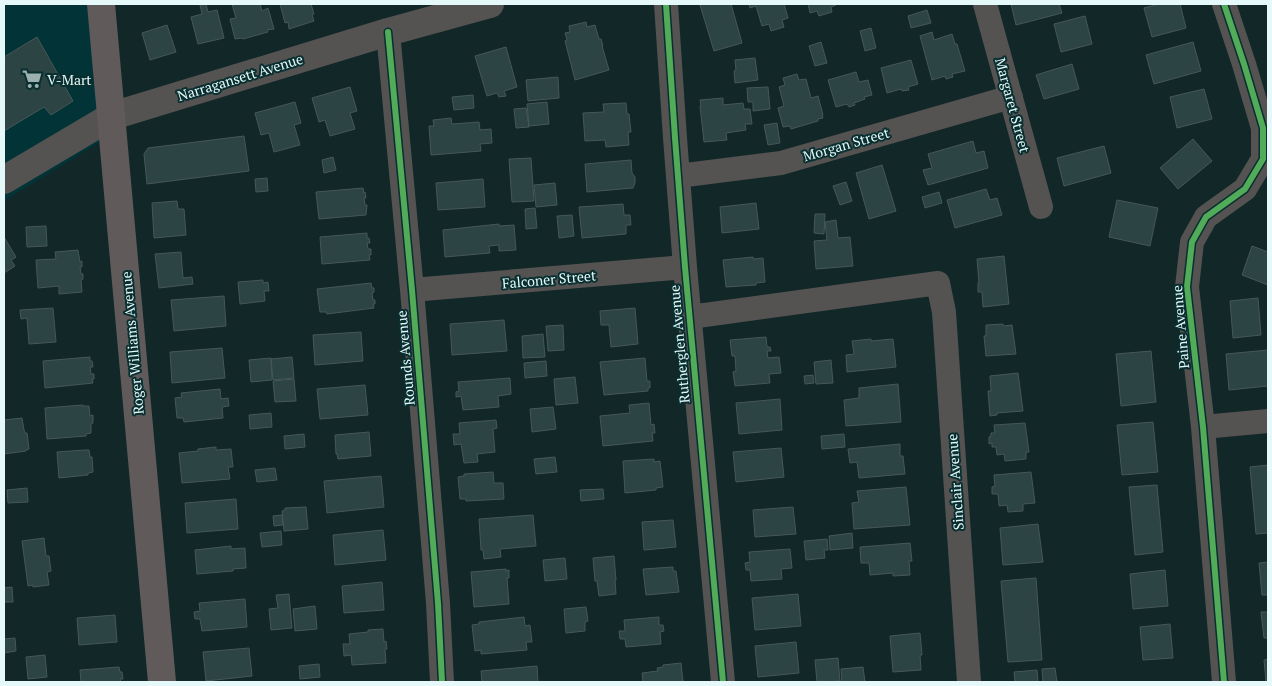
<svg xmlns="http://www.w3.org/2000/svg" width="1272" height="686" viewBox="0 0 1272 686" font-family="'PT Serif',serif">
  <rect width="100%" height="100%" fill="#122727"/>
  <!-- built -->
  <path fill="#023336" d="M4 4H95L105 139 4 201Z"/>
  <!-- building -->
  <path fill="#2c4444" stroke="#475757" d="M206 4 208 12 217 10 224 38 198 44 191 17 202 14 200 5Z
    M232 4H260L262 11 268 8 274 29 267 30 268 32 243 39 242 38 235 39 230 19 236 18Z
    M280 4H311L314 14 312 15 314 21 289 29 288 22 285 23Z
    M703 4H731L742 43 714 51 700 5Z
    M749 4H784L788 18 782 20 784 27 771 31 769 24 762 26 756 6 750 8Z
    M808 4H836V5L831 7 832 12 819 16 817 11 810 13Z
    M1011 4H1059L1062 13 1016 25Z
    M1159 4H1180L1186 28 1152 37 1144 8Z
    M927 10 931 23 911 28 908 16Z
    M1085 16 1092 44 1061 52 1054 24Z
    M586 22 587 27 595 25 599 39H601L603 46H602L609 70 575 80 565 41 567 40 565 33 570 32 569 26Z
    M167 25 176 52 150 60 142 33Z
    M871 28 876 48 865 51 860 31Z
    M932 32 934 40 952 34 955 44H957L965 71 952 74 953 77 946 79 945 76 932 80 920 36Z
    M37 37 73 101 51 115 44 107 4 131V57Z
    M821 42 827 63 815 66 809 46Z
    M1193 42 1201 71 1154 84 1146 55Z
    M506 47 517 87 504 91 506 96 499 97 497 93 487 96 475 56Z
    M755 58 758 80 735 83 734 71 736 70 735 60Z
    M911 60 918 84 908 87 909 90 902 91 901 89 887 93 881 68Z
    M1072 64 1079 89 1044 99 1036 75Z
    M856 72 859 82 868 80 872 95 864 97 865 99 854 103 855 105 849 107 847 104 836 107 828 80Z
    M797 74 799 80 806 79 811 98 818 96 823 115H822L823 118 818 119V121L791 129 790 126 783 127 778 108 784 106 779 87 785 85 783 78Z
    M558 77 559 98 528 101 526 80Z
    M350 87 357 111 350 113 355 129 330 136 325 120 319 122 312 98Z
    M768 87 770 109 753 111V102H748L747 88Z
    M1204 89 1212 119 1177 128 1170 97Z
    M473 95 474 108 454 110 452 97Z
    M723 98V105L743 103 744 109H750L752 124H745L746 130 726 133 727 140 704 142 700 106H701L700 100Z
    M295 102 301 123 294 125 300 145 274 152 269 133 261 135 255 113Z
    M547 102 549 124 529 126 527 104Z
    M626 103 627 114H629L631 132H628L629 145 606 147 605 140 585 141 583 113 604 112 603 104Z
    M526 108 529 127 516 128 514 109Z
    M451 118 452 124 479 122 480 130 491 129 492 143 480 144 481 151 431 155 429 126H434L433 120Z
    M777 123 780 143 768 145 764 125Z
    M244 136 249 171 147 184 144 154 148 148Z
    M1193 139 1212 161 1178 189 1160 168Z
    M973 141 976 153 984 151 988 168 928 185 923 170 932 168 928 154Z
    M1104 146 1111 173 1064 186 1057 158Z
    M333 157 336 170 324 173 322 160Z
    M531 158 534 201 512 202 509 159Z
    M631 160 632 173 635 177V183L633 188 587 192 585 164Z
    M882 165 896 211 869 219 856 173Z
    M267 178 268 191 256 192 255 179Z
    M483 179 485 207 438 210 436 183Z
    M846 182 852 201 840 205 833 186Z
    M555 183 557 205 536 207 534 185Z
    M363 188 364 193 365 192 366 198H364L365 205H367L366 215 319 219 316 192Z
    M986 189 990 200 997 198 1002 215 955 228 947 200Z
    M939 192 942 203 925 208 922 197Z
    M1117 200 1158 208 1150 246 1109 237Z
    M177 201 178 209H184L186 235 154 238 152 203Z
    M756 203 759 229 722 233 720 207Z
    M623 204 624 215H630L631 225H626V234L582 238 579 207Z
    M535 208 537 228 526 229 525 209Z
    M815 214H825L824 234 814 233Z
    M572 215 574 236 559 238 557 216Z
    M836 220 838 238 850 237 853 266 816 269 814 241 827 240 825 222Z
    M499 224V226L514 225 516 250 499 251V245L489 246 490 253 445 257 443 230Z
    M46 226 47 246 27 247 26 227Z
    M367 233V238H369L370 243H367L368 249H371V255H369L370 260 322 264 320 237Z
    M4 237 16 257 11 260 15 266 4 273Z
    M1252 246 1268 252V285L1242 275Z
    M78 250 80 262 82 261V267H80L81 274H83V279L81 280 82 292 59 294V286L38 288 36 260 56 259 55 252Z
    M181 252 183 278 192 277 193 284 159 288 155 254Z
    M1004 256 1009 304 983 307 982 292H978V283H979L977 259Z
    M753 257V259L763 258 765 282 756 283V285L726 287 723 260Z
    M263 280V283L268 282 269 291H264L265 301 240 304 238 282Z
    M371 283 372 288H374V292L372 293 373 300H375V304H373L374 308 327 314 326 312H320L317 289Z
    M224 296 226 326 174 331 171 300Z
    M1258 298 1261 335 1233 338 1230 301Z
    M53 308 56 342 29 344 27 318 21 319 20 310Z
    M635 308 638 344 611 347 609 325H601L600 311Z
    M504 320 507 351 452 355 450 324Z
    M1003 324V326L1012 325 1016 354 986 356 984 336H986V325Z
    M563 325 564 350 548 351 546 326Z
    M361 332 363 361 315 365 313 335Z
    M543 334 545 357 523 358 522 336Z
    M766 337 767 347H770L771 351H767L768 358 779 357 781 373 769 374 770 383 735 386 733 372 736 371 735 356H732L730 340Z
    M871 339V341L893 339 896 367 847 372 846 355 854 354 852 341Z
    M222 348 225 378 172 383 170 352Z
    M1268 350V386L1229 390 1226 354Z
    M1151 351 1156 402 1121 406 1116 354Z
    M90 357V361H92L93 367H90L91 374H94V379H92L93 383 45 388 43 361Z
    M292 357 294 378 273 380 271 359Z
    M271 358 272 380 251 382 249 360Z
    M645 358 647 381H650V388H648V391L604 395 600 362Z
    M831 360 833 383 816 384 814 362Z
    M546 361 547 376 525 378 524 363Z
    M1018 373 1023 411 997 413V415L990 416 988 391H991L990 376Z
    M813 375 814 383 805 384 804 376Z
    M575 377 578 403 556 405 554 379Z
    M510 378 511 394 498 396 499 407 463 410 461 396 456 397V392L459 391 458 382Z
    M294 379 296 401 275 402 273 381Z
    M898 384 901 422 846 426 844 400 859 398V388Z
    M365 385 368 415 320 419 317 389Z
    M220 389 221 399 228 398 229 406 222 407 223 418 184 422 183 418H177L175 398 182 397 181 393Z
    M780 399 782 430 739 434 736 403Z
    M649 403 651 425 654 424 655 433H652L653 441 603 446 600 416 630 413 629 405Z
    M83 405V406H89L90 416 93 415V423L91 424V433L86 434V436L47 439 45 408Z
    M553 407 556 429 532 432 530 409Z
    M271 413 272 427 250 429 249 415Z
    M22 418 24 430 25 433H27L29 449 26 450V451L4 454V420Z
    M496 420 497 428 493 429 495 452 477 454 478 462 464 463 461 444 454 445 453 434H460L459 423Z
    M1153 422 1158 472 1122 475 1117 425Z
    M1025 423 1029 452H1026V459L1005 461 1004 454 997 455 996 447H992V443L989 444V437L991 436V433H995L994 425Z
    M369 432 371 456 338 459 337 454H336L335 435Z
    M304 434 305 447 285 449 284 436Z
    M844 434 845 447 822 449 821 436Z
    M900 444V456H903L905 474 859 478 857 462 850 463 848 449Z
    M216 447V450L231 449 233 467H228L230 479 182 483 179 453 198 451V449Z
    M781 448 784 477 736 482 733 452Z
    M85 450H89L90 457H92L93 472 88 473V475L59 478 57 452Z
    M555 457 557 472 536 474 534 459Z
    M654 459V462L660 461 663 487 656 488V490L625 493 623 461Z
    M1268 465V533L1256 534 1250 467Z
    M275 468 277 480 257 482 255 470Z
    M493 472 494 483H503L504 499 466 501V499H460L458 477 464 476V474Z
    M1031 472 1035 503 1023 504V511L1008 512 1007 505 999 506 998 494H992V487L995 486 994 475Z
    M381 476 384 507 327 513 324 481Z
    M1157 485 1163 552 1135 555 1129 487Z
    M906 487 910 525 854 529 852 503 859 502 857 491Z
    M27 488 28 502 8 503 7 490Z
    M603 489 604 499 581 501 580 490Z
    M236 499 238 529 187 533 185 503Z
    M306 507 308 529 284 531 282 511 285 510V508Z
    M793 507 796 534 755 537 753 510Z
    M282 515 283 525 274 526 273 516Z
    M533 515 536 546 500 549 501 557 484 559 483 550H481L479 519Z
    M673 520 676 547 644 550 642 522Z
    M1038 524 1043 562 1003 565 1000 528Z
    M383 530 386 560 335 565 333 535Z
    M281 531 282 545 262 547 260 533Z
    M852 533 853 548 830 550 829 536Z
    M44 538 46 556H49L51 571 47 572 49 585 33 587V585L28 586 22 541Z
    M827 539 828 550H824L825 558 806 560 804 541Z
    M910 543 912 561H909L910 575 893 576V573L870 575 869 563H861L860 547Z
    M231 546V549L245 548 246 568 233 569V571L197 574 195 550Z
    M790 549 792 568 781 569 782 579 751 581 750 570H746L745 563 750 562 749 552Z
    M614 556 616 580H615L616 594 599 596 597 581H595L593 558Z
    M565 558 567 579 545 581 543 560Z
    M1268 562V595H1262L1259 563Z
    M673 567V571H676L679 592 646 595 643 569Z
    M506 569V571L509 570V578H507L509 604 474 607 471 572Z
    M1165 570 1168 606 1133 609 1130 574Z
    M1036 578 1042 660 1008 662 1001 581Z
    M382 582 384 610 344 613 342 586Z
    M12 587 13 602H4V588Z
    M289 594 292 628 271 630 269 609 278 608 276 595Z
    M798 594 801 626 755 630 752 598Z
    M245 599 247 627 202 631 200 619H195L194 612 200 611 199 603Z
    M315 606 317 629 295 631 293 609Z
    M586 607 588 621 585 622V631L566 633 564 609Z
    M1261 612H1268V638H1264Z
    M115 615 117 642 79 645 77 618Z
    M524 617 525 626 530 625 532 642H526L527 650 481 654V650L475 651 472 625 479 624V622Z
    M659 617V625H663L664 631 660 632 661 644 626 647 625 639H620L619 631H625L624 620Z
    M1170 624 1173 658 1143 660 1140 627Z
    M383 629 384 642 386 641 387 649H385L386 663 352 665 351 655 344 656 343 644H350L349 634 368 632V630Z
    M920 633 922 655H920L921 670 893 672 890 636Z
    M15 638 16 651 4 653V639Z
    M796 642 799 673 758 677 755 646Z
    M249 648 252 676 206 681 203 652Z
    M45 655 47 677 28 679 26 657Z
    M838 658 840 681 817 682 815 660Z
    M1268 659V682H1266L1264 660Z
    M681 663 683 682H643L642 673 658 671 657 668 663 667V665Z
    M319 664 320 677 300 679 299 666Z
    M537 666 538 682H482L481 671Z
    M119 667 120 672H122L123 679H120L121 682H81L80 670Z
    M863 667 865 682H842L841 669Z
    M1055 668 1057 682H1043L1042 669Z
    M1037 670 1038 682H1015L1014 672Z"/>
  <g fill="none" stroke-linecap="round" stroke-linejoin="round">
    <!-- minor -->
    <path stroke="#555252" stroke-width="24" d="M666 4 675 138 685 267 723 682
      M985 4 1041 207
      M388 32 412 290 438 603 442 682
      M678 176 781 163 1011 97
      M412 290 685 267
      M690 317 938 283 944 312 969 682
      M1203 427 1268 421
      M1224 682 1203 427 1187 287 1192 242 1206 217 1245 189 1263 159V128L1244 64 1224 4"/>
    <!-- tertiary -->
    <path stroke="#555252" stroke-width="28" d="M4 180 112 116 388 32 490 4"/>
    <!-- secondary -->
    <path stroke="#605b5a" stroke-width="28" d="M101 4 162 682"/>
    <defs>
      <path id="cycleway" d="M666 4 675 138 685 267 723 682
        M388 32 412 290 438 603 442 682
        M1224 682 1203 427 1187 287 1192 242 1206 217 1245 189 1263 159V128L1244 64 1224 4"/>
    </defs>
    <!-- cycleway casing -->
    <use href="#cycleway" stroke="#092f30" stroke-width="9"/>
    <!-- cycleway -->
    <use href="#cycleway" stroke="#51ab58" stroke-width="6"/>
  </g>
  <!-- icons -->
  <defs>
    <symbol id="supermarket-bare" viewBox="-9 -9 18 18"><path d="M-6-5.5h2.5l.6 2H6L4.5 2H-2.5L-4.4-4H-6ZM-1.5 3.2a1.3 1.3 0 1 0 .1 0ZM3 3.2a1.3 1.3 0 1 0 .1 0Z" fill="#9cb0b0" stroke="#092f30" stroke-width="2.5" paint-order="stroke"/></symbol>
  </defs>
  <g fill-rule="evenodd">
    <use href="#supermarket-bare" x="18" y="65" width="28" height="28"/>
  </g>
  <g text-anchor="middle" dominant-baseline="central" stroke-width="4" stroke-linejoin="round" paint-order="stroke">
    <!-- street labels -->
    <g font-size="14" fill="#e6f9fa" stroke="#092f30">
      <text transform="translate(240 77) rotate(-17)">Narragansett Avenue</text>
      <text transform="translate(1013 105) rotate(75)">Margaret Street</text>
      <text transform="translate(846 144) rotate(-16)">Morgan Street</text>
      <text transform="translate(549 279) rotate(-5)">Falconer Street</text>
      <text transform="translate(1180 327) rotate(-95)">Paine Avenue</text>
      <text transform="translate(132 343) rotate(-95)">Roger Williams Avenue</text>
      <text transform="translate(679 344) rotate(-95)">Rutherglen Avenue</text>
      <text transform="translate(405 358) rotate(-95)">Rounds Avenue</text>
      <text transform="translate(955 482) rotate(-94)">Sinclair Avenue</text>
    </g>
    <!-- poi labels -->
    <g font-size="14" fill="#e6f9fa" stroke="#092f30" text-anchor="start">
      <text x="47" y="79">V-Mart</text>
    </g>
  </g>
  <!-- border -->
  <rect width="1272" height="686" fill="none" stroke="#e6f9fa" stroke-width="10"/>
</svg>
